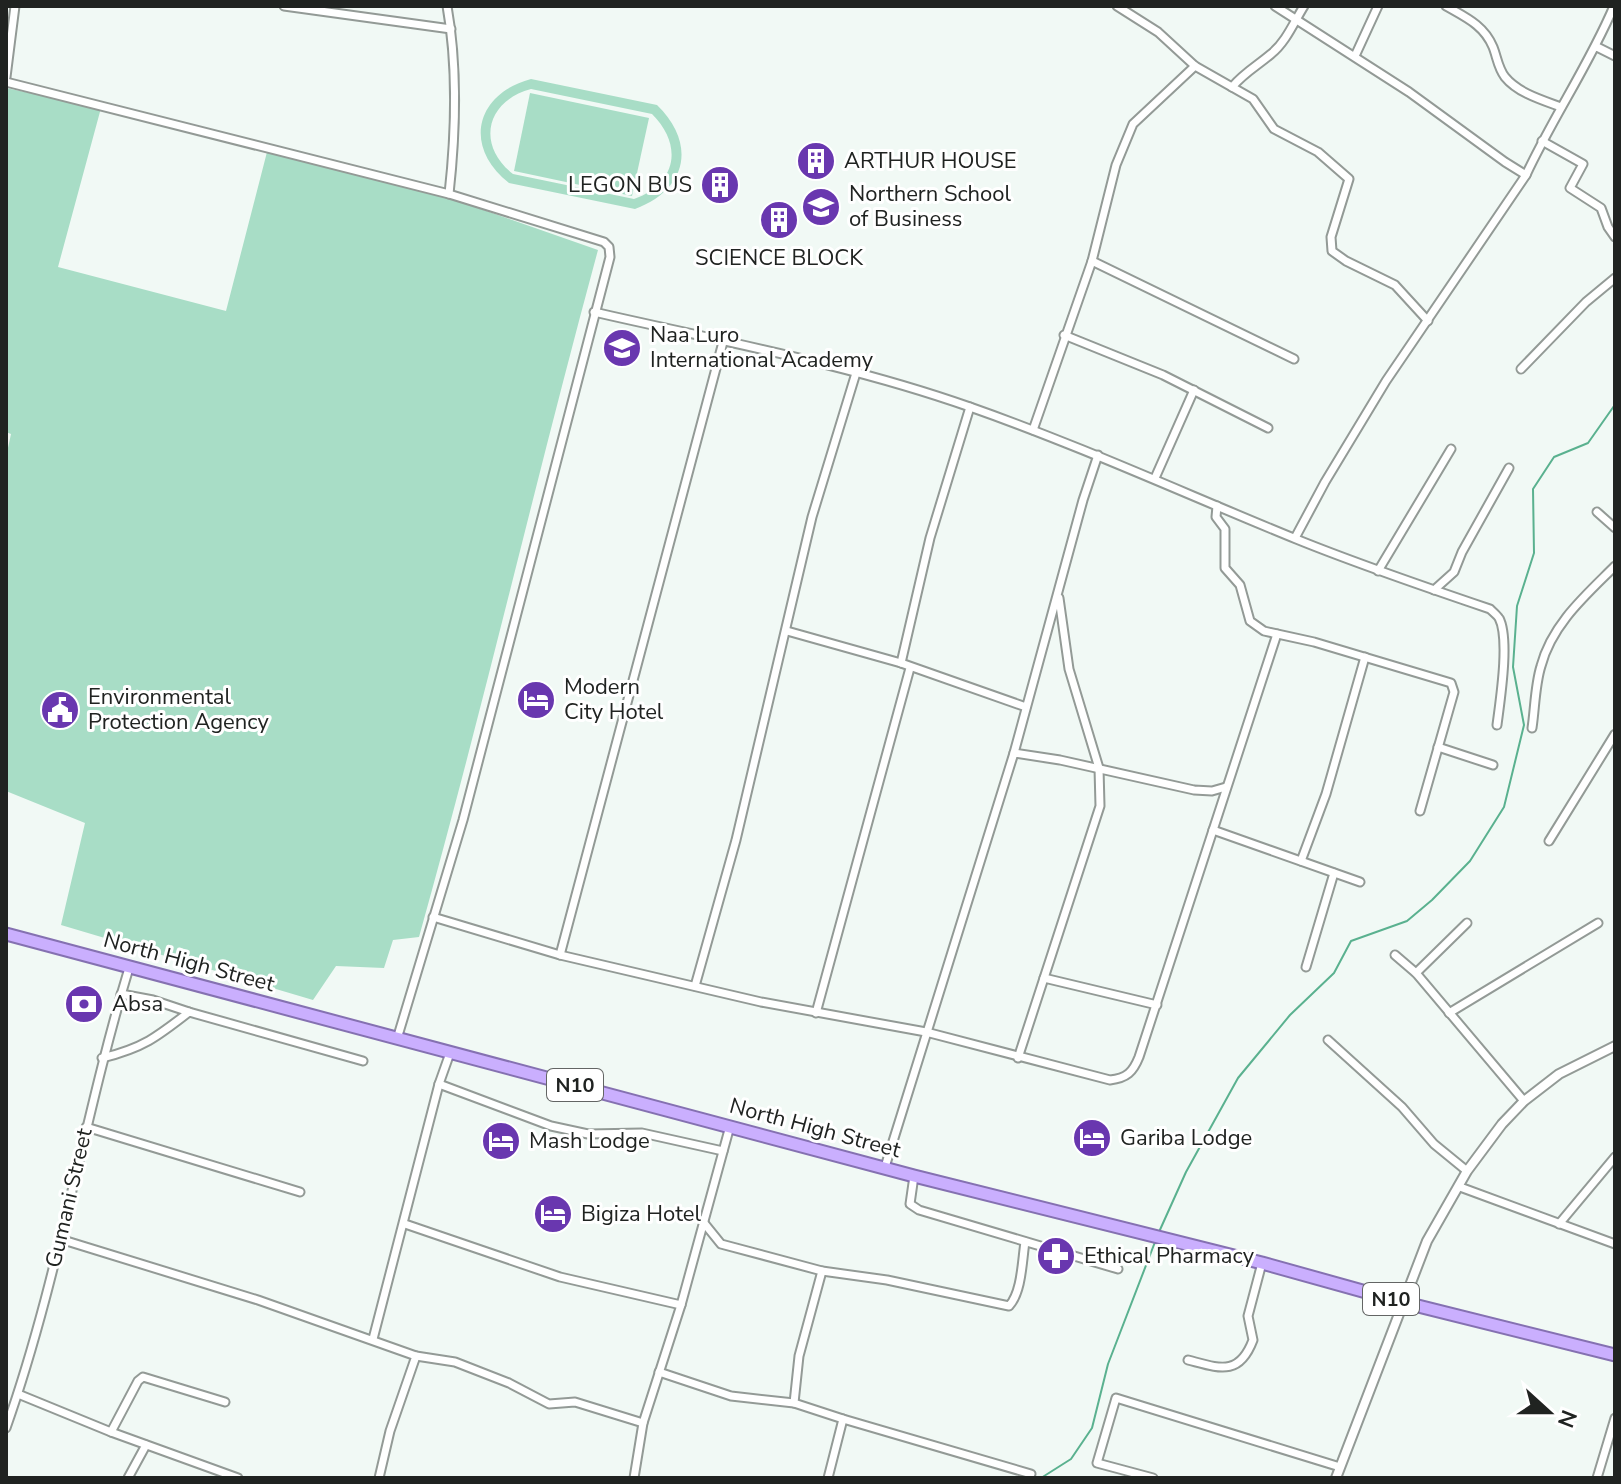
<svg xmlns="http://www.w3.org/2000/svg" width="1621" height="1484" viewBox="0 0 1621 1484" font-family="'Nunito Sans',sans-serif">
	<rect width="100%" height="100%" fill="#f1f9f5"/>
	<!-- green -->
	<g fill="#a8ddc6" fill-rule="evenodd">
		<path d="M531,79L657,105C697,144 687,190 635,209L509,183C463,147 475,94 531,79ZM531,89L652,114C684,146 676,184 634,199L513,174C476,145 486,101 531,89Z"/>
		<path d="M6,88L101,108L58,267L226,311L267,152L345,166L441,195L598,250C536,478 483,709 419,937L393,940L384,968L336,966L313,1000L61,925L85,823L6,791V457L11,434L6,432Z"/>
		<path d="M530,93L649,118L632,196L514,171Z"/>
	</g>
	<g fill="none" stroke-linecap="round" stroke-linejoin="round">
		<!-- stream -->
		<g stroke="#5ab18f" stroke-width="2">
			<path d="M1159,1232L1186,1172L1238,1078L1290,1015L1334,973L1351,941L1407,921L1432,900L1470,861L1504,807L1524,725L1513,667L1517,606L1534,553L1533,489L1554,457L1588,443L1614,406L1615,399"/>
			<path d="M1041,1478L1071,1459L1092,1428L1108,1364L1155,1242"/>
		</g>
		<!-- minor casing -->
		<g stroke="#939a96" stroke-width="11">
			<g id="minor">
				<path d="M284,6L451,29"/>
				<path d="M447,6C458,68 456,131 449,194"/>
				<path d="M1117,6L1158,32L1195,66L1253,99L1274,129L1318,152L1349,179L1331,237L1332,251L1346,261L1395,285L1428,321"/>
				<path d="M1275,6L1409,92L1505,162L1526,175"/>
				<path d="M1446,6C1465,17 1484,25 1493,47C1497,57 1498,68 1505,77C1518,93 1542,100 1561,107"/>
				<path d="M1597,47L1615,56"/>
				<path d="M1355,56L1378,6"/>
				<path d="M6,77L15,6"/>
				<path d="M6,82L449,194L604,242L609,247L610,257L463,820L397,1039"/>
				<path d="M1232,87C1245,72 1257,66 1271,54C1286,42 1294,22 1304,6"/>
				<path d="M1542,141L1583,164L1570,188L1601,208L1608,227L1615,237"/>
				<path d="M1092,261L1294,359"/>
				<path d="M594,312C720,341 848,364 970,407C1081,446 1188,495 1296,539C1360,565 1425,587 1490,609C1491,610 1499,617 1499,618C1510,639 1500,701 1497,725"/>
				<path d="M1064,335L1163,375L1268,428"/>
				<path d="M1521,369L1586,302L1615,278"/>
				<path d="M1033,430L1092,261L1116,165L1133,124L1195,66"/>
				<path d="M1155,478L1194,390"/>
				<path d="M1217,506L1216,517L1225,529V568L1240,585L1250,621L1264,631L1314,642L1451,683L1454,692L1420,811"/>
				<path d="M1597,512L1615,528"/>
				<path d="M1295,538L1325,482L1386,381L1526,175C1553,117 1589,65 1614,6"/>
				<path d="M1378,571L1451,449"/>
				<path d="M1434,590L1454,572L1462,552L1509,468"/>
				<path d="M787,631L901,663L1026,707"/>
				<path d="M901,663L930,538L970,407"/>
				<path d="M1532,728C1535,708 1535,685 1541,666C1552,624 1586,595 1615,566"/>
				<path d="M1438,747L1493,765"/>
				<path d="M1014,753L1060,760L1194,790L1212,791L1226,787"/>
				<path d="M1213,830L1360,882"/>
				<path d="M1549,841L1615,734"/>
				<path d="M1301,861L1326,794L1365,657"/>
				<path d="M433,917L560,955L761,1002L926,1032L1110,1080C1127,1078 1133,1072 1139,1057L1277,634"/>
				<path d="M560,955L723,342"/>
				<path d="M1395,955L1416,973L1524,1101"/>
				<path d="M1306,967L1334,873"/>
				<path d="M1416,973L1467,923"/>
				<path d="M1044,978L1157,1005"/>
				<path d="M695,986L736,840L812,517L856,373"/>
				<path d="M121,994L153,1000L189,1012"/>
				<path d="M816,1013L910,668"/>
				<path d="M1449,1013L1598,923"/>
				<path d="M1328,1040L1402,1107L1434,1144L1467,1171"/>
				<path d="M102,1058C143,1048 157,1037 189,1012L363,1061"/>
				<path d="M1018,1058L1100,806L1099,768L1069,669L1059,598"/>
				<path d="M439,1084L551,1126L588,1134L642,1133L723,1151"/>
				<path d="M86,1127L300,1192"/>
				<path d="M885,1167L1014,753L1083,500L1098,455"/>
				<path d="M914,1176L910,1204L919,1210L1118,1269"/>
				<path d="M1460,1187L1615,1244"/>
				<path d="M704,1223L721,1244L822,1271L799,1356L794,1403L843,1419L828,1478"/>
				<path d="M405,1224L560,1277L681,1305"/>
				<path d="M1559,1224L1615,1157"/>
				<path d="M60,1239L258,1300L416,1356L390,1431L379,1478"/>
				<path d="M822,1271L887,1280L1009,1306C1022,1292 1022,1261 1025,1242"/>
				<path d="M373,1339L439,1084L450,1053"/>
				<path d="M416,1356L455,1362L509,1383L549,1404L575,1402L643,1423"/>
				<path d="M1188,1360C1219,1368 1239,1377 1253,1340L1248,1316L1262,1263"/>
				<path d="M659,1372L731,1396L794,1403"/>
				<path d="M18,1394L111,1432L238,1478"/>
				<path d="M843,1419L1031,1474"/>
				<path d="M6,1428C59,1278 83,1120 129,968"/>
				<path d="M111,1432L138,1381L143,1377L225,1402"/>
				<path d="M128,1478L146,1445"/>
				<path d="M634,1478L643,1423L681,1305L730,1126"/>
				<path d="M1153,1478L1097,1463L1116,1398L1340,1467"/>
				<path d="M1597,1478L1615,1418"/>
			</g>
		</g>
		<!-- tertiary casing -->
		<g stroke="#939a96" stroke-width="12">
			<path id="tertiary" d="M1336,1478L1427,1241L1467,1171L1502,1124L1524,1101L1559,1074L1615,1046"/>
		</g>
		<!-- trunk casing -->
		<g stroke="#8571b1" stroke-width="15">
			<path id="trunk" d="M6,934L914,1176L1262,1263L1402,1302L1615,1355"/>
		</g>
		<!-- minor -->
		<use href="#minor" stroke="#fff" stroke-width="7"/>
		<!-- tertiary -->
		<use href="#tertiary" stroke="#fff" stroke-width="8"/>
		<!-- trunk -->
		<use href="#trunk" stroke="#caaffe" stroke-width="11"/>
	</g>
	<!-- icons -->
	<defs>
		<g id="building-disc" transform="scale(2)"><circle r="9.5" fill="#6937af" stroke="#fff"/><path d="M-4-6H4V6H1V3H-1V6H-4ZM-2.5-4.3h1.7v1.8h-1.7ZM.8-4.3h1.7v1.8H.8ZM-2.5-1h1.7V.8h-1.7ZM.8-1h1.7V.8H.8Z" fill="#fff"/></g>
		<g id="school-disc" transform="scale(2)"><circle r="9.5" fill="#6937af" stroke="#fff"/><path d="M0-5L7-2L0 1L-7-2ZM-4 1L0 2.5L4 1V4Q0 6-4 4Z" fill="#fff"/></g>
		<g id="hotel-disc" transform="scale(2)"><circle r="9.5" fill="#6937af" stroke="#fff"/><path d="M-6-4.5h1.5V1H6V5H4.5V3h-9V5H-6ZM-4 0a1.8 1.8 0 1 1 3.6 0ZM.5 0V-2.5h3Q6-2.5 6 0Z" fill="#fff"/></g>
		<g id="civic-disc" transform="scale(2)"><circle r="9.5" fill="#6937af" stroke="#fff"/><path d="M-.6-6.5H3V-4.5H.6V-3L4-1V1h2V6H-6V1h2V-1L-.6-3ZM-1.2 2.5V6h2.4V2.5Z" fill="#fff"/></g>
		<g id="bank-disc" transform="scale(2)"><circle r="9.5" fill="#6937af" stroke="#fff"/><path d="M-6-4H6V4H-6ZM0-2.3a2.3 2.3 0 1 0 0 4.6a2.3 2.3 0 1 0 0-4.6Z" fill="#fff"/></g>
		<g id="pharmacy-disc" transform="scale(2)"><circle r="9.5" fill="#6937af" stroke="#fff"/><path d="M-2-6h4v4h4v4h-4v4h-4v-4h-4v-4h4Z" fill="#fff"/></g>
	</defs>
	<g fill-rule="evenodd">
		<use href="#building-disc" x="816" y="161"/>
		<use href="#building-disc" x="720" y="185"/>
		<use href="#school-disc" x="821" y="207"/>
		<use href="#building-disc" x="779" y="220"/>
		<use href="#school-disc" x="622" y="348"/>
		<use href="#hotel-disc" x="536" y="700"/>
		<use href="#civic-disc" x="60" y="710"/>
		<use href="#bank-disc" x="84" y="1004"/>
		<use href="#hotel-disc" x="1092" y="1138"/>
		<use href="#hotel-disc" x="501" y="1141"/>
		<use href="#hotel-disc" x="553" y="1214"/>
		<use href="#pharmacy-disc" x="1056" y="1256"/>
	</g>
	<g text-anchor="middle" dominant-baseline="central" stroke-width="6" stroke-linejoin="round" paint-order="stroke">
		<!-- shield labels -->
		<g fill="#fff" stroke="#636564" stroke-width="2">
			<rect x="547" y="1069" width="56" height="32" rx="6"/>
			<rect x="1363" y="1283" width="56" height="32" rx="6"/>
		</g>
		<g font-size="20" font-weight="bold" fill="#202321">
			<text x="575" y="1085">N10</text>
			<text x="1391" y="1299">N10</text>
		</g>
		<!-- poi labels -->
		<g font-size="22" fill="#202321" stroke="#fff" text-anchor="start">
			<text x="844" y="161">ARTHUR HOUSE</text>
			<text x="692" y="185" text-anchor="end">LEGON BUS</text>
			<text x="849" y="194">Northern School<tspan x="849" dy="25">of Business</tspan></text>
			<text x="779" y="258" text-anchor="middle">SCIENCE BLOCK</text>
			<text x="650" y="335">Naa Luro<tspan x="650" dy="25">International Academy</tspan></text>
			<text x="564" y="687">Modern<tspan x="564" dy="25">City Hotel</tspan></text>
			<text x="88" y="697">Environmental<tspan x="88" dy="25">Protection Agency</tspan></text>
			<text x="112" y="1004">Absa</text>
			<text x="1120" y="1138">Gariba Lodge</text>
			<text x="529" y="1141">Mash Lodge</text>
			<text x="581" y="1214">Bigiza Hotel</text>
			<text x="1084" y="1256">Ethical Pharmacy</text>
		</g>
		<!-- street labels -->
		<g font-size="22" fill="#202321" stroke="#fff">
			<text transform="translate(189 962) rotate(15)">North High Street</text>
			<text transform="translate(815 1128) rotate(15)">North High Street</text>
			<text transform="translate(69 1198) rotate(-77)">Gumani Street</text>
		</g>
	</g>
	<!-- border -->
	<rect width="1621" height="1484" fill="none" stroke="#202321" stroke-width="16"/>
	<!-- north arrow -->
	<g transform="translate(1549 1412) rotate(111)" stroke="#ffffff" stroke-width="6" paint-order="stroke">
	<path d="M0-6L14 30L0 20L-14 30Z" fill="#202321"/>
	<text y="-12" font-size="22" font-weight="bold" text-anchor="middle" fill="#202321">N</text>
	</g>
</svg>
